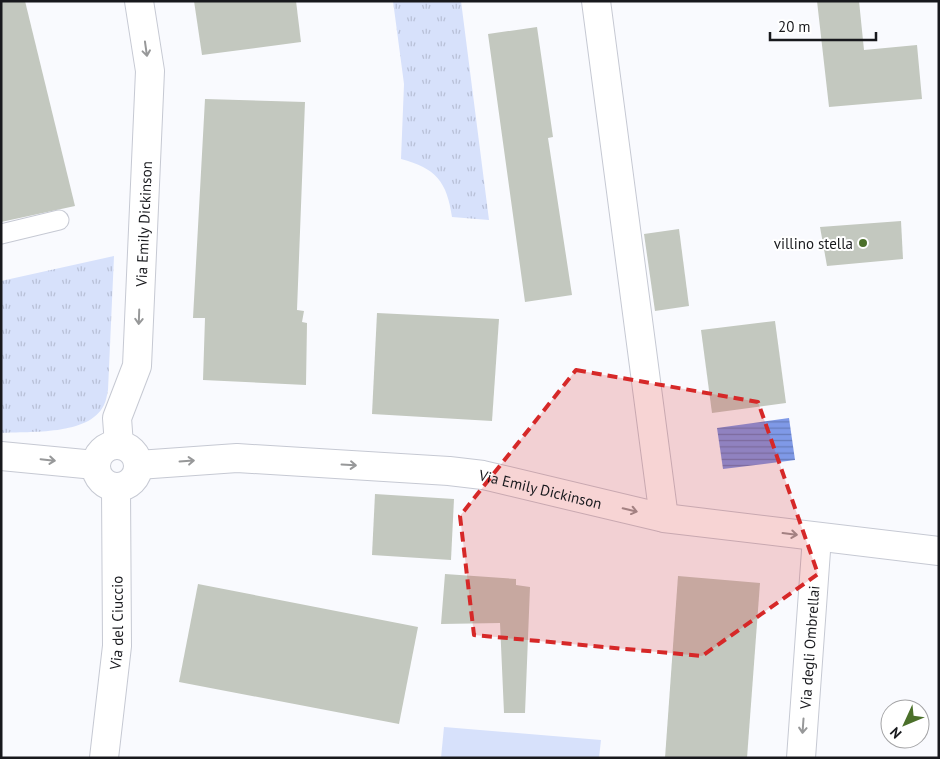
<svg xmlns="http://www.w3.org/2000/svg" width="940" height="759" viewBox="0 0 940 759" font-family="'PT Sans',sans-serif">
	<defs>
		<pattern id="grass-tufts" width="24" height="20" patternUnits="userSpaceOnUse" patternTransform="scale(1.25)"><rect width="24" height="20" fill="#d7e1fb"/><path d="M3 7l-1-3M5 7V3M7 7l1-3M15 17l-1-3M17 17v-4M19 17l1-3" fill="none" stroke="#b8c0d7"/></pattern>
		<pattern id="water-rules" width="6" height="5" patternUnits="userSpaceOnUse" patternTransform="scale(1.25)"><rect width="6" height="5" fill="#7f99e7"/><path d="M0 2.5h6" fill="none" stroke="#677cbb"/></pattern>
	</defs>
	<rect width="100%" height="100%" fill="#f9fafe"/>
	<!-- grass -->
	<g fill="url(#grass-tufts)">
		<path d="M393,1H461L489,220L452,217C447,182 436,168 401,159L404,84Z"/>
		<path d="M114,256L108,390C107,395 106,401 104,405C89,436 30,431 1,433V281Z"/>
	</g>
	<!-- pitch -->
	<path fill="#d7e1fb" d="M444,727L601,740L599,758H441Z"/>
	<!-- water -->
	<path fill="url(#water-rules)" d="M789,418L795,460L723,469L717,428Z"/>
	<!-- building -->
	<g fill="#c3c8bf">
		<path d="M1,1H25L75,206L1,222Z"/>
		<path d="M194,1H296L301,42L202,55Z"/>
		<path d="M817,1H859L864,50L917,45L922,99L829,107Z"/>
		<path d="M537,27L553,137L548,138L572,295L525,302L488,34Z"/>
		<path d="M205,99L305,102L297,310L304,311L302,322L307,323L306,385L203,380L205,318H193Z"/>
		<path d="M901,221L903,259L827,266L820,227Z"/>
		<path d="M679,229L689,306L655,311L644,234Z"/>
		<path d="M377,313L499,319L492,421L372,414Z"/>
		<path d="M775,321L786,403L712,413L701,330Z"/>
		<path d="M375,494L454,499L451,560L372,555Z"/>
		<path d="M445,574L516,579V585L530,587L525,713H504L500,623L441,624Z"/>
		<path d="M678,576L760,583L747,758H665Z"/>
		<path d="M198,584L418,627L399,724L179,682Z"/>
	</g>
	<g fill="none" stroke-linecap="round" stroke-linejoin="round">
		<!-- lane casing -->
		<g stroke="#c6c9d3" stroke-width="21">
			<path id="lane" d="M1,234L59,220"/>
		</g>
		<!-- street casing -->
		<g stroke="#c6c9d3" stroke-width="30">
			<g id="street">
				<path d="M596,1L664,518"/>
				<circle cx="117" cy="466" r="21"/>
				<path id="s1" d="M119,445L117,418L137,366L150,71L139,1"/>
				<path d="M1,456L95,465"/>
				<path id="s2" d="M138,465L237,458L449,471L483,475L664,518L939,551"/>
				<path id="s3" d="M104,758L117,646L116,488"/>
				<path id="s4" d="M801,758L817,537"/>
			</g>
		</g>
		<!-- lane -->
		<use href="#lane" stroke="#fff" stroke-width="19"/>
		<!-- street -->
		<use href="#street" stroke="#fff" stroke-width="28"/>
	</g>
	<!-- one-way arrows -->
	<defs><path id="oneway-shaft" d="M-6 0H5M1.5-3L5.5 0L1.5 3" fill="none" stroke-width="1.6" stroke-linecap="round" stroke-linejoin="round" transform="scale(1.25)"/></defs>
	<g stroke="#979899">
		<use href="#oneway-shaft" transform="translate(146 49) rotate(82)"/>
		<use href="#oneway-shaft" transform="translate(139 317) rotate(92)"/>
		<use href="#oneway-shaft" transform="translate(48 460) rotate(6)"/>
		<use href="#oneway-shaft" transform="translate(187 461) rotate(-4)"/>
		<use href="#oneway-shaft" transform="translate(349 465) rotate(3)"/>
		<use href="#oneway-shaft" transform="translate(630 510) rotate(13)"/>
		<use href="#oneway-shaft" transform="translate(790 534) rotate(7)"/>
		<use href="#oneway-shaft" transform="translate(803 726) rotate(94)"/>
	</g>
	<!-- marked area -->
	<path fill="#d62828" fill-opacity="0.2" stroke="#d62828" stroke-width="4" stroke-dasharray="10 6" stroke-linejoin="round" d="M576,370L758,402L818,574L702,656L474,635L460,516Z"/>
	<!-- markers -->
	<circle fill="#4b702a" stroke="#fff" stroke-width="2" cx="863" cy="243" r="5"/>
	<g text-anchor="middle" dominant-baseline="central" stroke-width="4" stroke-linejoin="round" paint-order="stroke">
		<!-- street labels -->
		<g font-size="15" fill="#18191d" stroke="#fff">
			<text stroke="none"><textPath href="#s1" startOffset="225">Via Emily Dickinson</textPath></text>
			<text stroke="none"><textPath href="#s2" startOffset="405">Via Emily Dickinson</textPath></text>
			<text stroke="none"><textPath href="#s3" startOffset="136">Via del Ciuccio</textPath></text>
			<text stroke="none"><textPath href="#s4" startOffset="111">Via degli Ombrellai</textPath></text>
		</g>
		<!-- poi labels -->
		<g font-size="15" fill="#18191d" stroke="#fff" text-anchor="end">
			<text x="853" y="243">villino stella</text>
		</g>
	</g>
	<!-- border -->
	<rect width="940" height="759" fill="none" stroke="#18191d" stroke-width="5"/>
	<!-- north arrow -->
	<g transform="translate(905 724) rotate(226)"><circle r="24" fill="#ffffff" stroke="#a3a3a5"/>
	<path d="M0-4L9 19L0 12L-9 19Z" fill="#4b702a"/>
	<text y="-8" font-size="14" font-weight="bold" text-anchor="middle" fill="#18191d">N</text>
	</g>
	<!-- scale -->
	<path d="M770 32v8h106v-8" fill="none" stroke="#18191d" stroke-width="2.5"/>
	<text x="778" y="32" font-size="15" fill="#18191d" stroke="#ffffff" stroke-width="4" paint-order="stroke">20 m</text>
</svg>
